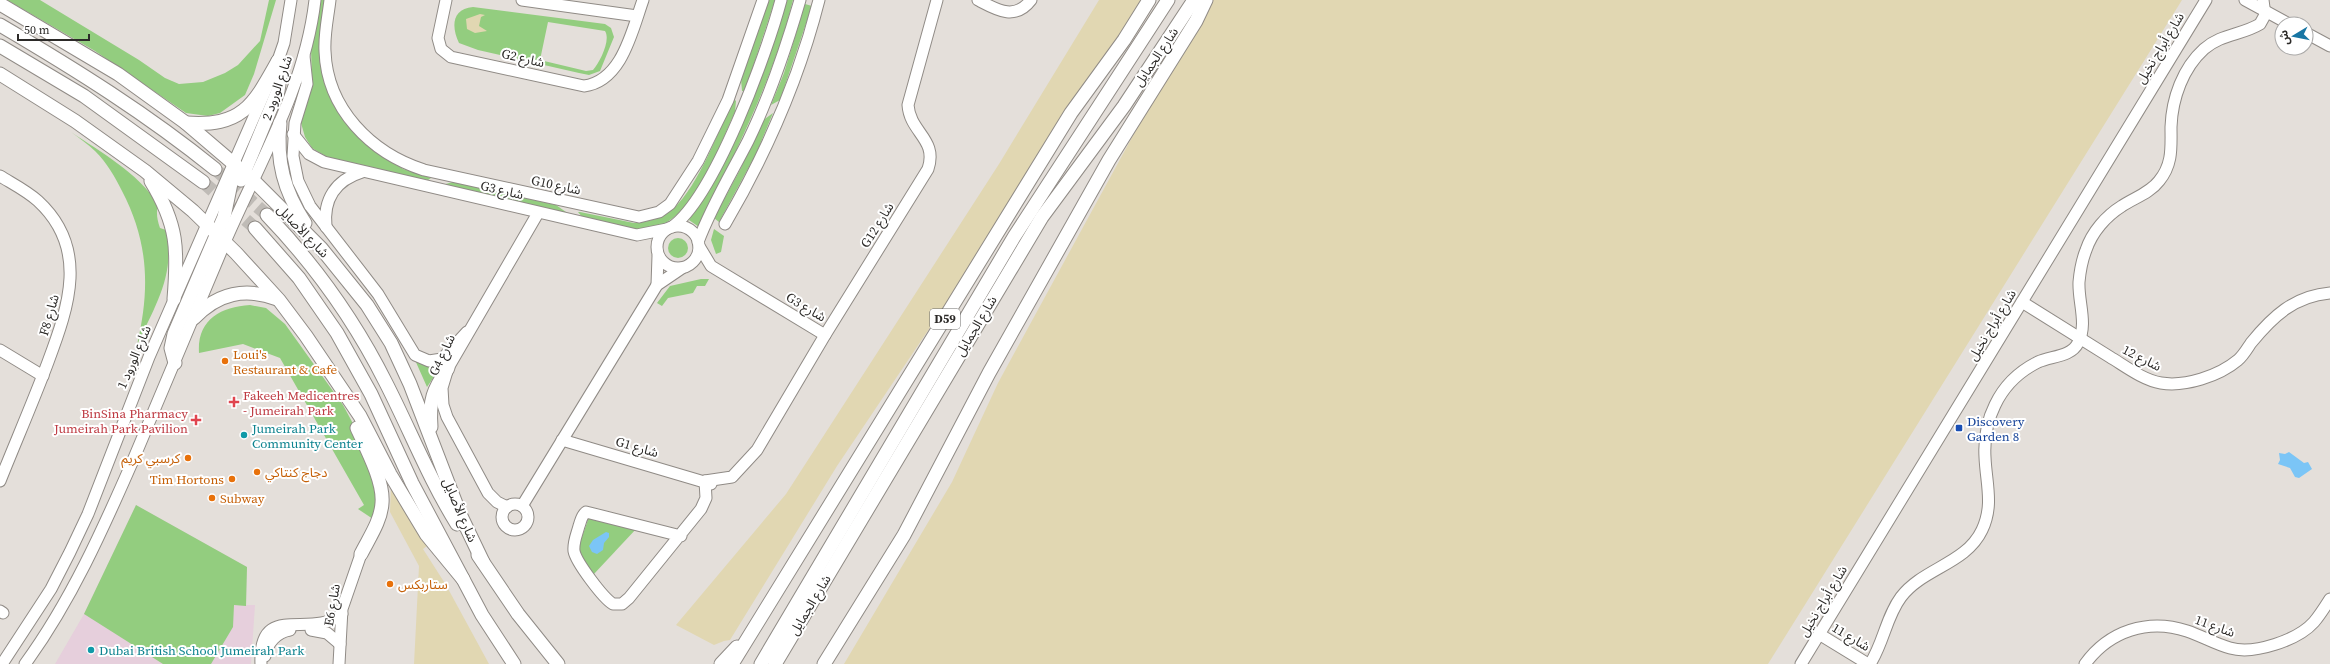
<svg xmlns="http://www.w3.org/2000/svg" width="2330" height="664" viewBox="0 0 2330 664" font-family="'Source Serif 4','Noto Sans Arabic',serif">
	<rect width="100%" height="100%" fill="#e4dfda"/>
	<!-- education -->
	<path fill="#e6cfdc" d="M136,505L247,567L246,605H255L251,664H55L84,614Z"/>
	<!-- green -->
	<g fill="#93cd7f" fill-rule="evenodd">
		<path d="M7,0H40L139,60L165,78L179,84L203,82L225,73L238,65L260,41L269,0H276L254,74L245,95L220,113L208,116L186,113L95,51Z"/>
		<path d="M319,0H325L321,63L371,147L403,169L431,178L428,180L402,176L327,157L312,148L305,137L301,123L312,83L311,49Z"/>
		<path d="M767,0H775L745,91H742L741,79Z"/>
		<path d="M785,0H793C773,80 735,153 699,227L689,220L718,173Z"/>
		<path d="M805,4L812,6L780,100L771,105L784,73Z"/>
		<path d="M473,7L605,24L611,28L614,37L600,71L589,75L579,73L478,50L459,43C451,26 452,9 473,7ZM548,22L605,31C611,40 600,62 593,70L586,71L540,60Z"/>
		<path d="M733,98L736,101L735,112C715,154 691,234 634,231C618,230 599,222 583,218L578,212H580L634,223C648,222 663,218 674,208C698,186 720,129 733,98Z"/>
		<path d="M773,113L756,154L719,222L714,218L741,168L762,121Z"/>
		<path d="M71,132C102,153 137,172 158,204C156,213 157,219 160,228L166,230C176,274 155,306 137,345C150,289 149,243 122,191C115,177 107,163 95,151C88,144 79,138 71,132Z"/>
		<path d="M453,182L556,205L566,212L565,214L442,185Z"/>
		<path d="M714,229L724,236L721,252L716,254L711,240Z"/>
		<circle cx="678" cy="248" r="10"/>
		<path d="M701,279H709L705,286H697L693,293L668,298L662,306L657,303L670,286Z"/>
		<path d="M250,305L266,308L285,324L343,405L357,431L371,472L377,500L373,519L358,509L364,505L280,358L243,344L199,353C197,320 220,307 250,305Z"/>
		<path d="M415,360L430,366L442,365L427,387Z"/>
		<path d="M136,505L247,567L246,606L234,605L233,627L211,664H163L84,614Z"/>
		<path d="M589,517L637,528L593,575L577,551Z"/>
	</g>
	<!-- sand -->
	<g fill="#e1d7b2">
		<path d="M1099,0H1150L837,466L730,640L724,641L714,645L676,625L786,494L999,164Z"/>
		<path d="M1207,0H2182L1768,664H844L952,482L998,383Z"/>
		<path d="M480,14L485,15L481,17L479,26L487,31L475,33L467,29L466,19Z"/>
		<path d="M391,486L427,546L423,549L446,585L489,664H414L419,566L390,512Z"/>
	</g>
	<!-- water -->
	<g fill="#7bc5f6">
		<path d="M2289,452L2304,463L2308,462L2312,469L2299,478L2295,477L2290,468L2278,464L2280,460L2279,453L2285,454Z"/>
		<path d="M606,532L609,533V537L604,543L603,550L597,554L592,552L589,546L593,540Z"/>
	</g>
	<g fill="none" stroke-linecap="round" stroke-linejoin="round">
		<!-- major-tunnel -->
		<g stroke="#bfbbb6" stroke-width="13" stroke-dasharray="13 6" stroke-linecap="butt">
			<path d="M215,169L267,215"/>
			<path d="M203,182L255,228"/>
		</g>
		<!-- minor casing -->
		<g stroke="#908b86" stroke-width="13">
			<g id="minor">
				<path d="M330,0C328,17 324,34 325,51C327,109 371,153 424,170L639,217L659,212L670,204L698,161L728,100L763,0"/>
				<path d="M446,0L438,38L441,49L451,57L584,86C622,81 632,31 643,0"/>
				<path d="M522,0L637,16"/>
				<path d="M978,0C997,10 1015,21 1031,0"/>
				<path d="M2245,0L2289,24"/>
				<path d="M2306,33L2330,46"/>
				<path d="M304,56L307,84L295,123L293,156L298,181L310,206L378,294L415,355L429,361L442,359L467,332"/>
				<path d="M275,69L284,43L291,0"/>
				<path d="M293,134L309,154L324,162L637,235L667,229"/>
				<path d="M0,176C13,184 27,191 38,201C89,248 69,306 48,362C33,402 16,441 0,481"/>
				<path d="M725,224C766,154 799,79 819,0"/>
				<circle cx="678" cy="247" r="21"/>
				<path d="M326,227C323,199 336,180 362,172"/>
				<path d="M672,227C715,196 767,53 781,0"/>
				<path d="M698,242C711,207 731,174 748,141C770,96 786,48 800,0"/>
				<path d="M699,246L711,266L825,335"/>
				<path d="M657,285L658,256"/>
				<path d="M2022,302C2051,320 2080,338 2110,357C2125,366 2143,380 2161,383C2185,387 2219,376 2238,360C2243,356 2247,349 2251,343C2272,317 2294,296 2330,293"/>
				<path d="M0,350L43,376"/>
				<path d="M562,440L711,484"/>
				<path d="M705,481L732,477L757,450L825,335L928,169C938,139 910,133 908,105L937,0"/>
				<circle cx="515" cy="517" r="13"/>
				<path d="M522,506L657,285L682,268"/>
				<path d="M507,507L497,502L488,493L447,417L443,405L442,388L448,368L538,213"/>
				<path d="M681,536L586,512C581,516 581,521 579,526C577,534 573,542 574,551C576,562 603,598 613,604H622L629,598L701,509L706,498L705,481"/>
				<path d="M0,611L3,613"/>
				<path d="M311,630L327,633L340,644"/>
				<path d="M1819,634L1868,664"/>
				<path d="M265,656C267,643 277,632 290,630"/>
				<path d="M2,664L51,589L70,552L88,514L149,357L267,87"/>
				<path d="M25,664C71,601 103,529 134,458C165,386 194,314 225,242C259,163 305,87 315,0"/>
				<path d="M261,664C258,600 310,640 342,614"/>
				<path d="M339,664L342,609L361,554"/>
				<path d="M1801,664L2206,0"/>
				<path d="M1870,664C1884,642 1886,617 1901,597C1923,568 1966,564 1982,530C1994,505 1986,483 1985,457C1984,439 1987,421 1995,405C2004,386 2020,371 2038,362C2051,356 2071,357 2078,343C2088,324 2078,302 2079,282C2080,271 2082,260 2086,250C2092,232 2106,216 2122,206C2134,198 2150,193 2159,181C2173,164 2171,147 2171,127C2172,98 2183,68 2204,49C2221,34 2242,35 2260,24L2265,15L2263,0"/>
				<path d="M2085,664C2109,631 2148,618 2187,631C2202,636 2215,644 2230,648C2254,655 2298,640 2314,622C2320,615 2325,607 2330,599"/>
			</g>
		</g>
		<!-- major casing -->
		<g stroke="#908b86" stroke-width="15">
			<g id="major">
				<path d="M0,4L118,74L186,123L254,181L321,248L367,305L391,343L410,384L460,514L483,562"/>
				<path d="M0,25C75,69 147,114 215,169"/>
				<path d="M0,46L84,96L203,182"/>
				<path d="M0,74L75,121L145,171L193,211L236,253L279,300L306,336L360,416L390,474L426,534L463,579"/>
				<path d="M186,123C242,127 253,106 278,61"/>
				<path d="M280,123C276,161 284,191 305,223"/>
				<path d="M241,180L278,91L280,77L278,61"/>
				<path d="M151,181C178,225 178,250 174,299"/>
				<path d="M267,215C315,265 355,321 386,383C410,430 429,479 457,524"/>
				<path d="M255,228L299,278L337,333L371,394L412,483L463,579L482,615L514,664"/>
				<path d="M194,318C218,293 245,287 277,299"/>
				<path d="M175,363L171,348L174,334L224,217L235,164"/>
				<path d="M431,427C429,400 433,390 448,368"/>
				<path d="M357,428C366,448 384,481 382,503C381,521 369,538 361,554"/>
				<path d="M478,555L518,614L558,664"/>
				<path d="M721,664L737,647"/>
				<path d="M732,664L1071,113L1124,40L1149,0"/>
				<path d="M761,664L1014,237L1168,0"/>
				<path d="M775,664L1042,217L1124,106L1194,0"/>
				<path d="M824,664L904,535L989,373L1109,160L1196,21L1206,0"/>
			</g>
		</g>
		<!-- minor -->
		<use href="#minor" stroke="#fff" stroke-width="11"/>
		<!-- major -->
		<use href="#major" stroke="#fff" stroke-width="13"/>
	</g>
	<!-- markers -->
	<g fill="#e8710a" stroke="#fff" stroke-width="1.5">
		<circle cx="225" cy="361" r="4"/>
		<circle cx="188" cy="458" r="4"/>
		<circle cx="257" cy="472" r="4"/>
		<circle cx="232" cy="479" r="4"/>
		<circle cx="212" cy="498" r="4"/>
		<circle cx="390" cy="584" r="4"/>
	</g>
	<g fill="#e0444e" stroke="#fff" stroke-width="1.5">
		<path d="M232 396h4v4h4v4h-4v4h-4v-4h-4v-4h4z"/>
		<path d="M194 414h4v4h4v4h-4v4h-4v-4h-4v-4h4z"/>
	</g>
	<rect fill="#1a4fb4" stroke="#fff" stroke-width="1.5" x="1955" y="424" width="8" height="8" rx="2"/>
	<g fill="#0f9aa8" stroke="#fff" stroke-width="1.5">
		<circle cx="244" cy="435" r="4"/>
		<circle cx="91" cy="650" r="4"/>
	</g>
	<g text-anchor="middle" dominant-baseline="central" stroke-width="4" stroke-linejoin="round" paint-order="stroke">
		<!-- shield labels -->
		<rect fill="#fff" stroke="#6b6a68" stroke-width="1" x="930" y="309" width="30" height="20" rx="3"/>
		<g font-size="12" font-weight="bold" fill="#2c2a28">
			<text x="945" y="319">D59</text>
		</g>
		<!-- street labels -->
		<g font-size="13" fill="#2c2a28" stroke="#fff">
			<text transform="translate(2160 48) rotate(-59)">شارع أبراج نخيل</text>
			<text transform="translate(1156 57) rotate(-56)">شارع الجمايل</text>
			<text transform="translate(523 58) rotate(13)">G2 شارع</text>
			<text transform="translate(277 88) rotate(-71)">شارع الورود 2</text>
			<text transform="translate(556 185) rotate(12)">G10 شارع</text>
			<text transform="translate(502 190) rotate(13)">G3 شارع</text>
			<text transform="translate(877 225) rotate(-58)">G12 شارع</text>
			<text transform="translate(303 231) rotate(46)">شارع الأصايل</text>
			<text transform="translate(806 307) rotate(31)">G3 شارع</text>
			<text transform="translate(49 315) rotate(-74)">F8 شارع</text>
			<text transform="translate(1992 325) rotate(-59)">شارع أبراج نخيل</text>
			<text transform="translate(976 326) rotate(-59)">شارع الجمايل</text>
			<text transform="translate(442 355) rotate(-65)">G4 شارع</text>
			<text transform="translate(134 357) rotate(-67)">شارع الورود 1</text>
			<text transform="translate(2142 358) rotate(27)">شارع 12</text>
			<text transform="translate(637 447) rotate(16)">G1 شارع</text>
			<text transform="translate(460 510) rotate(67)">شارع الأصايل</text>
			<text transform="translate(1823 601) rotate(-59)">شارع أبراج نخيل</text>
			<text transform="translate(332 605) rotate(-80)">E6 شارع</text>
			<text transform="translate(810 605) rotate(-59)">شارع الجمايل</text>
			<text transform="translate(2215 626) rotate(20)">شارع 11</text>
			<text transform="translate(1851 637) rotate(31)">شارع 11</text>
		</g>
		<!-- food labels -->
		<g font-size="13" fill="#c56008" stroke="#fff" text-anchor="start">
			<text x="233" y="354">Loui's<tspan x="233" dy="15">Restaurant &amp; Cafe</tspan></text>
			<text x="180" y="458" text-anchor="end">كرسبي كريم</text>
			<text x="265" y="472">دجاج كنتاكي</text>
			<text x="224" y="479" text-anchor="end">Tim Hortons</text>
			<text x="220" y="498">Subway</text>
			<text x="398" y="584">ستاربكس</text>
		</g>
		<!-- health labels -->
		<g font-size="13" fill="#be3a42" stroke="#fff" text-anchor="start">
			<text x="243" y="395">Fakeeh Medicentres<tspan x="243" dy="15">- Jumeirah Park</tspan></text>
			<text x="188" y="413" text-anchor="end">BinSina Pharmacy<tspan x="188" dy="15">Jumeirah Park Pavilion</tspan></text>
		</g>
		<!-- transit labels -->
		<g font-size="13" fill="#164399" stroke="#fff" text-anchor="start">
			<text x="1967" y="421">Discovery<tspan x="1967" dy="15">Garden 8</tspan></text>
		</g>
		<!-- culture labels -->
		<g font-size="13" fill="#0d838f" stroke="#fff" text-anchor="start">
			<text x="252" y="428">Jumeirah Park<tspan x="252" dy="15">Community Center</tspan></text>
			<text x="99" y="650">Dubai British School Jumeirah Park</text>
		</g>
	</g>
	<!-- north arrow -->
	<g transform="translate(2294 36) rotate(260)"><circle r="19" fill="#ffffff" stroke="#abaaa9"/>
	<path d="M0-3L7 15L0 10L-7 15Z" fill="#1876a4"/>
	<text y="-6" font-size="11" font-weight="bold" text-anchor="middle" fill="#2c2a28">ش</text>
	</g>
	<!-- scale -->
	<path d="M18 34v6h71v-6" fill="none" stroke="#2c2a28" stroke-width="2"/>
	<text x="24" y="34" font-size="12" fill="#2c2a28" stroke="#ffffff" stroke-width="3" paint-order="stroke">50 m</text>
</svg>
